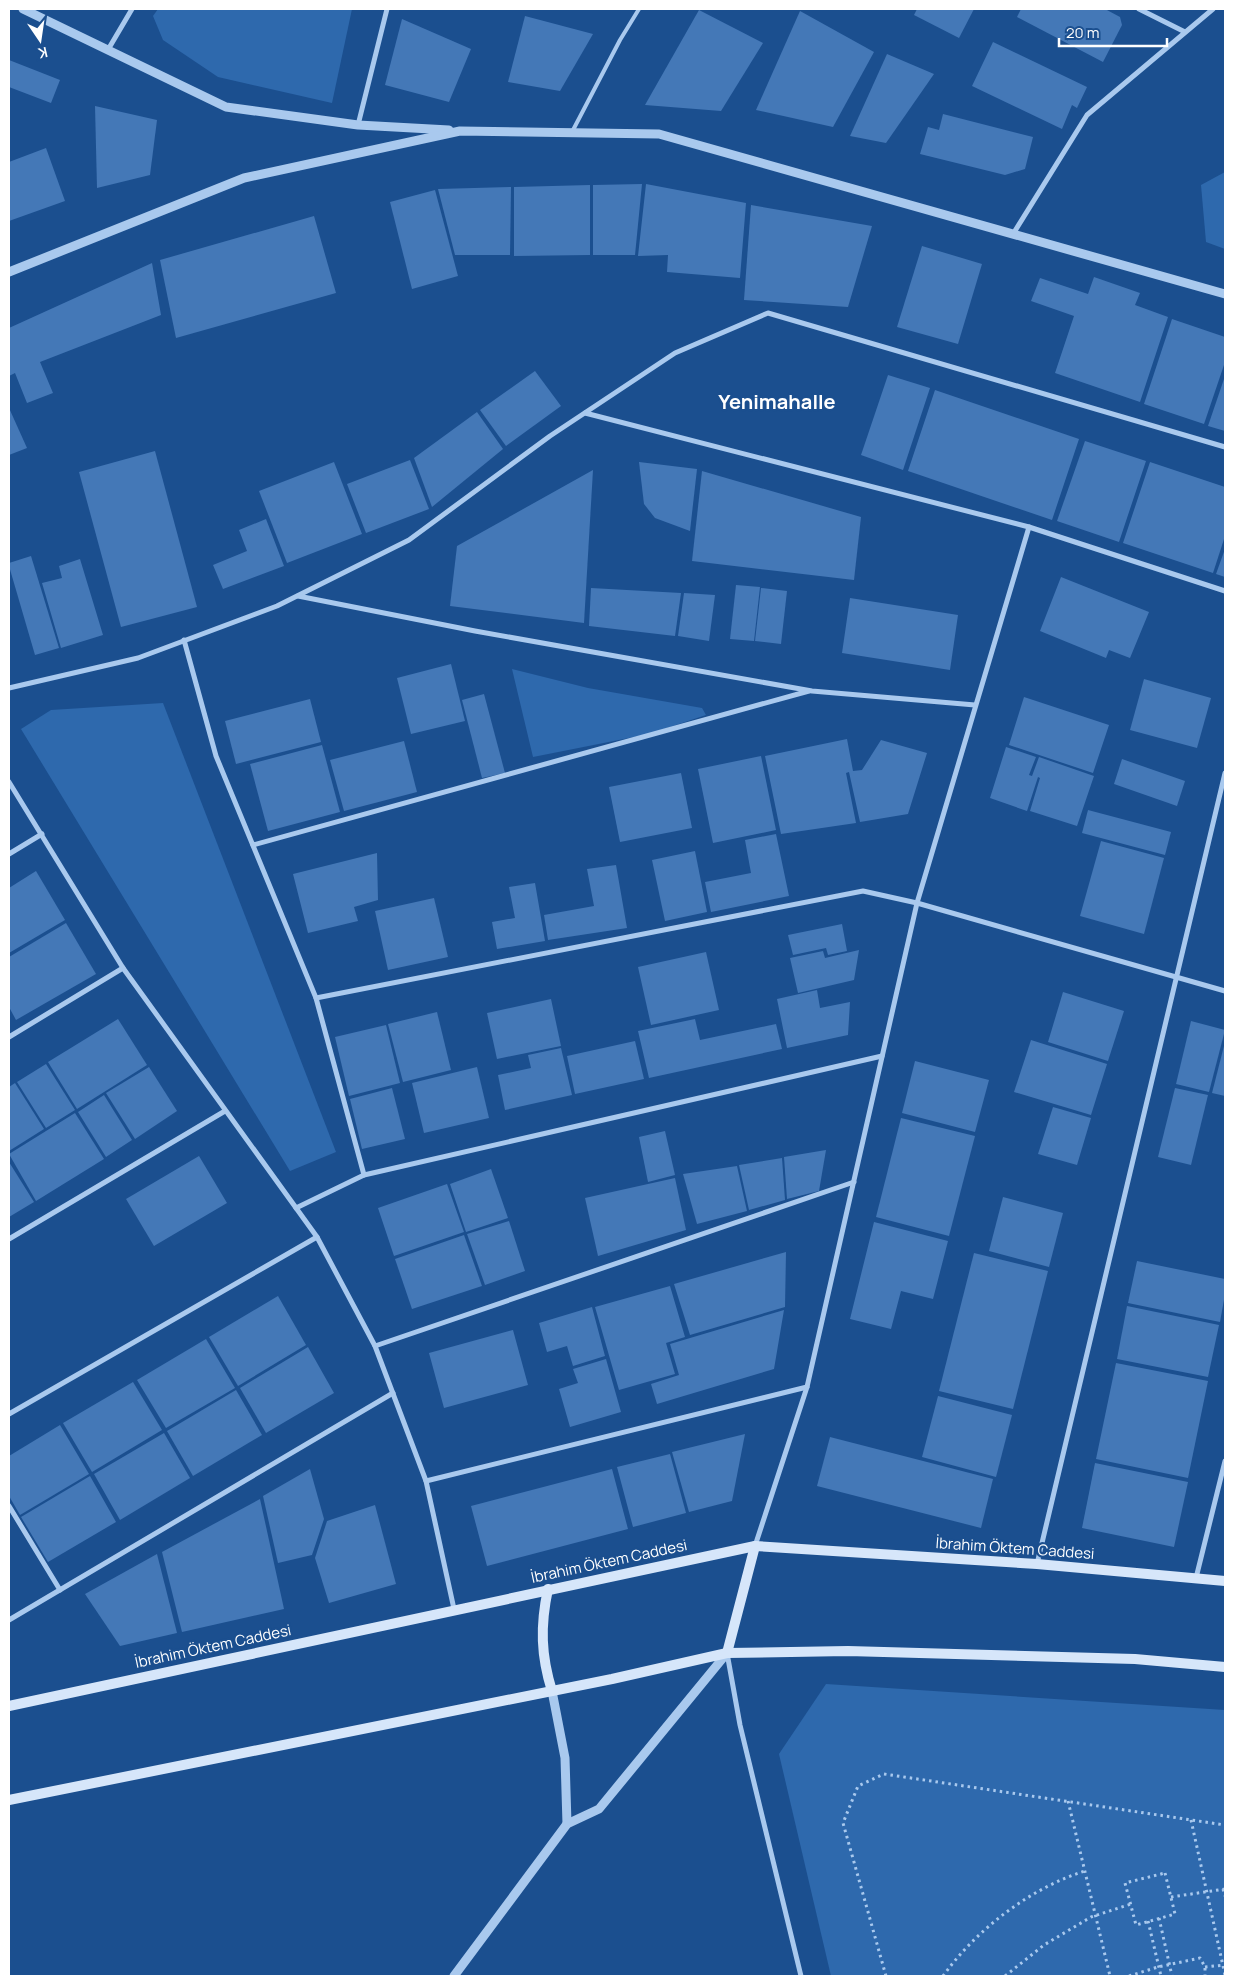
<svg xmlns="http://www.w3.org/2000/svg" width="1234" height="1985" viewBox="0 0 1234 1985" font-family="Manrope,sans-serif">
	<rect width="100%" height="100%" fill="#1b4f8f"/>
	<!-- green -->
	<g fill="#2e69ad">
		<path d="M158,9H352L332,103L218,77L163,40L153,16Z"/>
		<path d="M1225,172V249L1206,242L1201,185Z"/>
		<path d="M512,669L588,688L702,708L706,715L649,734L533,757Z"/>
		<path d="M163,703L336,1152L290,1171L21,729L51,710Z"/>
		<path d="M826,1684L1225,1710V1976H831L779,1754Z"/>
	</g>
	<!-- building -->
	<g fill="#4478b7">
		<path d="M917,9H974L959,38L914,15Z"/>
		<path d="M1021,9H1105L1120,17L1122,25L1103,62L1017,17Z"/>
		<path d="M699,10L763,43L721,111L645,105Z"/>
		<path d="M800,11L874,52L833,127L756,110Z"/>
		<path d="M525,16L593,34L560,91L508,82Z"/>
		<path d="M402,19L471,49L449,102L385,85Z"/>
		<path d="M993,42L1087,87L1077,108L1072,105L1062,129L972,86Z"/>
		<path d="M887,54L934,74L886,143L850,136Z"/>
		<path d="M9,60L60,80L51,103L9,87Z"/>
		<path d="M95,106L157,120L150,175L97,188Z"/>
		<path d="M943,114L1033,137L1025,169L1005,175L920,154L928,127L939,130Z"/>
		<path d="M46,148L65,201L9,221V162Z"/>
		<path d="M642,184L635,255H593V185Z"/>
		<path d="M646,184L746,203L740,278L667,272L668,255L638,256Z"/>
		<path d="M590,185V255L514,256V187Z"/>
		<path d="M511,187L510,255H455L438,189Z"/>
		<path d="M435,190L458,276L412,289L390,202Z"/>
		<path d="M751,205L872,226L848,307L744,300Z"/>
		<path d="M314,216L336,293L176,338L160,260Z"/>
		<path d="M922,246L982,264L958,344L897,327Z"/>
		<path d="M152,263L161,315L40,362L53,393L27,403L15,373L9,376V328Z"/>
		<path d="M1094,277L1140,293L1135,305L1168,317L1140,402L1055,373L1074,316L1031,301L1040,278L1088,294Z"/>
		<path d="M1172,319L1225,337V362L1204,424L1144,404Z"/>
		<path d="M535,371L561,406L506,446L480,410Z"/>
		<path d="M888,375L930,388L903,470L861,455Z"/>
		<path d="M1225,376V431L1208,426Z"/>
		<path d="M935,390L1079,439L1052,520L908,471Z"/>
		<path d="M9,408L27,448L9,455Z"/>
		<path d="M477,412L503,449L432,507L414,458Z"/>
		<path d="M1085,441L1146,461L1119,542L1057,521Z"/>
		<path d="M155,451L197,607L121,627L79,472Z"/>
		<path d="M410,460L429,509L366,533L347,484Z"/>
		<path d="M334,462L362,534L287,563L259,491Z"/>
		<path d="M639,462L697,469L690,531L655,518L644,504Z"/>
		<path d="M1150,462L1225,487V536L1213,573L1123,543Z"/>
		<path d="M593,470L584,623L450,606L457,546Z"/>
		<path d="M702,471L861,517L854,580L692,561Z"/>
		<path d="M266,519L284,566L223,589L213,565L247,551L239,530Z"/>
		<path d="M1225,549V577L1216,574Z"/>
		<path d="M31,556L59,648L35,655L9,566V563Z"/>
		<path d="M80,559L103,635L61,648L42,583L62,578L59,566Z"/>
		<path d="M1061,577L1149,612L1130,658L1109,650L1106,658L1040,631Z"/>
		<path d="M736,585L760,587L754,641L730,639Z"/>
		<path d="M591,588L681,593L675,636L589,626Z"/>
		<path d="M761,588L787,591L781,644L755,641Z"/>
		<path d="M684,593L715,595L709,641L678,636Z"/>
		<path d="M850,598L958,615L950,670L842,653Z"/>
		<path d="M451,664L465,721L411,734L397,678Z"/>
		<path d="M1144,679L1211,698L1197,748L1130,730Z"/>
		<path d="M484,694L505,773L482,778L462,700Z"/>
		<path d="M1024,697L1109,725L1093,773L1009,745Z"/>
		<path d="M310,699L321,742L236,764L225,721Z"/>
		<path d="M847,739L853,771L862,770L881,740L927,753L908,814L860,822L849,772L846,773L856,823L781,834L765,756Z"/>
		<path d="M404,741L417,792L344,811L330,760Z"/>
		<path d="M322,745L340,812L268,831L250,764Z"/>
		<path d="M1006,747L1036,757L1029,775L1032,776L1039,757L1094,776L1077,826L1030,811L1040,778L1038,777L1027,811L990,798Z"/>
		<path d="M761,756L776,830L713,843L698,769Z"/>
		<path d="M1122,759L1185,781L1177,806L1114,784Z"/>
		<path d="M681,773L692,828L620,842L609,787Z"/>
		<path d="M1088,810L1171,832L1165,855L1082,833Z"/>
		<path d="M776,834L789,896L711,912L705,882L751,873L745,840Z"/>
		<path d="M1101,841L1164,858L1144,934L1080,916Z"/>
		<path d="M695,851L707,912L665,921L652,860Z"/>
		<path d="M377,853L378,900L354,907L358,921L308,933L293,874Z"/>
		<path d="M616,865L627,928L548,940L544,915L594,906L587,869Z"/>
		<path d="M36,871L65,920L9,953V888Z"/>
		<path d="M535,883L545,941L497,949L492,922L515,918L509,887Z"/>
		<path d="M434,898L448,957L388,970L375,911Z"/>
		<path d="M66,923L96,974L16,1020L9,1007V957Z"/>
		<path d="M842,924L847,951L828,955L826,948L793,955L788,935Z"/>
		<path d="M859,950L854,980L798,993L790,958L823,951L825,958Z"/>
		<path d="M706,952L719,1010L651,1025L638,967Z"/>
		<path d="M817,990L820,1008L850,1002L848,1035L787,1048L777,999Z"/>
		<path d="M1063,992L1124,1011L1108,1061L1048,1042Z"/>
		<path d="M551,999L561,1046L497,1059L487,1013Z"/>
		<path d="M437,1012L451,1070L403,1082L388,1024Z"/>
		<path d="M118,1019L147,1065L77,1109L48,1062Z"/>
		<path d="M695,1019L700,1040L776,1024L782,1049L649,1078L638,1031Z"/>
		<path d="M1191,1021L1225,1030L1209,1092L1176,1084Z"/>
		<path d="M386,1025L400,1083L349,1096L335,1037Z"/>
		<path d="M1031,1040L1107,1064L1091,1115L1014,1092Z"/>
		<path d="M635,1041L644,1079L575,1094L567,1056Z"/>
		<path d="M1225,1042V1096L1212,1093Z"/>
		<path d="M561,1048L572,1095L505,1110L498,1075L531,1068L528,1055Z"/>
		<path d="M915,1061L989,1080L975,1132L902,1113Z"/>
		<path d="M46,1064L75,1110L46,1128L17,1082Z"/>
		<path d="M149,1067L177,1111L135,1139L106,1093Z"/>
		<path d="M477,1067L489,1118L424,1133L412,1083Z"/>
		<path d="M15,1083L44,1129L9,1151V1087Z"/>
		<path d="M392,1088L405,1139L362,1149L350,1099Z"/>
		<path d="M1175,1088L1208,1095L1191,1165L1158,1157Z"/>
		<path d="M104,1095L132,1140L106,1157L78,1112Z"/>
		<path d="M1053,1107L1091,1118L1077,1165L1038,1154Z"/>
		<path d="M75,1113L104,1159L36,1201L9,1154Z"/>
		<path d="M901,1118L975,1136L949,1236L876,1217Z"/>
		<path d="M665,1131L675,1175L648,1182L639,1137Z"/>
		<path d="M826,1150L819,1191L787,1199L784,1157Z"/>
		<path d="M199,1156L227,1203L154,1246L126,1199Z"/>
		<path d="M782,1158L785,1200L749,1210L739,1165Z"/>
		<path d="M9,1162L34,1202L9,1217Z"/>
		<path d="M737,1166L747,1211L697,1224L683,1174Z"/>
		<path d="M491,1169L508,1218L466,1232L450,1184Z"/>
		<path d="M675,1178L686,1230L598,1256L585,1198Z"/>
		<path d="M447,1184L464,1232L394,1256L378,1208Z"/>
		<path d="M1003,1197L1063,1213L1049,1267L989,1251Z"/>
		<path d="M509,1221L525,1271L485,1285L467,1234Z"/>
		<path d="M874,1222L948,1241L933,1299L901,1291L891,1329L850,1319Z"/>
		<path d="M464,1235L482,1286L412,1309L395,1259Z"/>
		<path d="M786,1252L785,1307L690,1335L674,1284Z"/>
		<path d="M974,1253L1048,1271L1013,1409L939,1391Z"/>
		<path d="M1137,1261L1225,1279V1294L1220,1322L1128,1303Z"/>
		<path d="M670,1286L685,1337L666,1343L675,1374L619,1390L595,1307Z"/>
		<path d="M278,1296L306,1345L238,1386L209,1337Z"/>
		<path d="M1127,1306L1219,1325L1208,1377L1117,1359Z"/>
		<path d="M592,1307L605,1356L573,1366L567,1346L547,1352L539,1323Z"/>
		<path d="M784,1310L774,1369L657,1404L651,1384L679,1375L670,1344Z"/>
		<path d="M513,1330L528,1385L444,1408L429,1353Z"/>
		<path d="M206,1339L235,1388L166,1428L137,1380Z"/>
		<path d="M308,1347L334,1393L266,1433L240,1388Z"/>
		<path d="M606,1359L621,1412L570,1427L559,1389L578,1383L573,1369Z"/>
		<path d="M1116,1363L1208,1381L1188,1478L1096,1459Z"/>
		<path d="M133,1382L162,1430L92,1472L63,1423Z"/>
		<path d="M236,1390L262,1435L193,1476L167,1431Z"/>
		<path d="M938,1396L1012,1415L996,1477L922,1457Z"/>
		<path d="M60,1425L89,1474L20,1515L9,1496V1456Z"/>
		<path d="M164,1433L190,1478L120,1520L94,1474Z"/>
		<path d="M745,1434L732,1501L689,1512L672,1452Z"/>
		<path d="M830,1437L993,1479L981,1528L817,1486Z"/>
		<path d="M670,1454L686,1513L633,1527L617,1467Z"/>
		<path d="M1095,1463L1188,1482L1174,1547L1082,1528Z"/>
		<path d="M310,1469L324,1519L312,1555L278,1563L263,1496Z"/>
		<path d="M612,1469L628,1529L487,1566L471,1506Z"/>
		<path d="M90,1476L116,1522L48,1562L21,1517Z"/>
		<path d="M260,1499L284,1609L182,1632L162,1552Z"/>
		<path d="M375,1505L396,1584L329,1603L315,1558L327,1521Z"/>
		<path d="M157,1554L177,1633L120,1646L85,1594Z"/>
	</g>
	<g fill="none" stroke-linecap="round" stroke-linejoin="round">
		<!-- path -->
		<g stroke="#a9c9ee" stroke-width="3" stroke-dasharray="2.5 4" stroke-linecap="butt">
			<path d="M1068,1801L1110,1976"/>
			<path d="M1191,1820L1225,1975"/>
			<path d="M1165,1873L1175,1914L1136,1925L1125,1883Z"/>
			<path d="M1223,1889L1225,1896"/>
			<path d="M1171,1897L1225,1889"/>
			<path d="M1159,1918L1172,1976"/>
			<path d="M1148,1921L1161,1976"/>
			<path d="M1205,1967L1225,1965"/>
			<path d="M886,1976L843,1823L858,1786L884,1774L1225,1825"/>
			<path d="M943,1976C976,1930 1030,1888 1085,1871"/>
			<path d="M1005,1976L1044,1945L1091,1917L1131,1904"/>
			<path d="M1129,1976L1158,1967L1200,1958L1205,1967V1976"/>
		</g>
		<!-- service -->
		<path stroke="#a9c9ee" stroke-width="4" d="M572,132L620,40L639,9"/>
		<!-- minor -->
		<g stroke="#a9c9ee" stroke-width="5">
			<path d="M1139,9L1185,32"/>
			<path d="M109,48L132,9"/>
			<path d="M358,125L387,9"/>
			<path d="M1013,234L1087,115L1213,9"/>
			<path d="M585,413L1029,527L1225,591"/>
			<path d="M298,596L475,631L812,691L975,705"/>
			<path d="M184,640L216,756L316,998L364,1175"/>
			<path d="M9,688L138,658L277,606L409,540L550,436L675,353L768,313L1225,447"/>
			<path d="M9,782L123,968L317,1237L375,1346L426,1481L454,1609"/>
			<path d="M253,845L809,691"/>
			<path d="M9,854L42,834"/>
			<path d="M316,998L863,891L917,903L1225,991"/>
			<path d="M9,1037L123,968"/>
			<path d="M296,1208L364,1175L882,1056"/>
			<path d="M9,1239L225,1111"/>
			<path d="M375,1346L854,1182"/>
			<path d="M9,1414L317,1237"/>
			<path d="M426,1481L807,1387"/>
			<path d="M9,1506L60,1590"/>
			<path d="M755,1546L807,1387L917,903L1029,527"/>
			<path d="M1037,1564L1225,773"/>
			<path d="M1196,1578L1225,1461"/>
			<path d="M9,1620L393,1393"/>
			<path d="M727,1653L740,1725L801,1976"/>
		</g>
		<!-- tertiary -->
		<g stroke="#a9c9ee" stroke-width="9">
			<path d="M23,9L226,107L358,125L449,130"/>
			<path d="M9,272L244,178L460,131L659,134L1225,294"/>
			<path d="M552,1691L565,1758L567,1824"/>
			<path d="M454,1976L567,1824L599,1809L727,1653"/>
		</g>
		<!-- secondary -->
		<g stroke="#d6e6fa" stroke-width="10">
			<path d="M548,1589C540,1626 541,1656 552,1691"/>
			<path d="M727,1653L755,1546"/>
			<path d="M9,1706L755,1546L1037,1564L1225,1581"/>
			<path d="M9,1800L612,1679L727,1653L848,1651L1135,1659L1225,1667"/>
		</g>
	</g>
	<g text-anchor="middle" dominant-baseline="central" stroke-width="4.5" stroke-linejoin="round" paint-order="stroke">
		<!-- street labels -->
		<g font-size="15" fill="#fff" stroke="#1b4f8f">
			<text transform="translate(1015 1548) rotate(4)">İbrahim Öktem Caddesi</text>
			<text transform="translate(609 1561) rotate(-12)">İbrahim Öktem Caddesi</text>
			<text transform="translate(213 1646) rotate(-12)">İbrahim Öktem Caddesi</text>
		</g>
		<!-- district labels -->
		<g font-size="20" font-weight="bold" fill="#fff" stroke="#1b4f8f">
			<text x="777" y="401">Yenimahalle</text>
		</g>
	</g>
	<!-- border -->
	<rect width="1234" height="1985" fill="none" stroke="#ffffff" stroke-width="20"/>
	<!-- north arrow -->
	<g transform="translate(40 40) rotate(167)" stroke="#1b4f8f" stroke-width="4" paint-order="stroke">
	<path d="M0-4L9 19L0 12L-9 19Z" fill="#ffffff"/>
	<text y="-8" font-size="14" font-weight="bold" text-anchor="middle" fill="#ffffff">K</text>
	</g>
	<!-- scale -->
	<path d="M1059 38v8h108v-8" fill="none" stroke="#ffffff" stroke-width="2.5"/>
	<text x="1066" y="38" font-size="15" fill="#ffffff" stroke="#1b4f8f" stroke-width="4" paint-order="stroke">20 m</text>
</svg>
